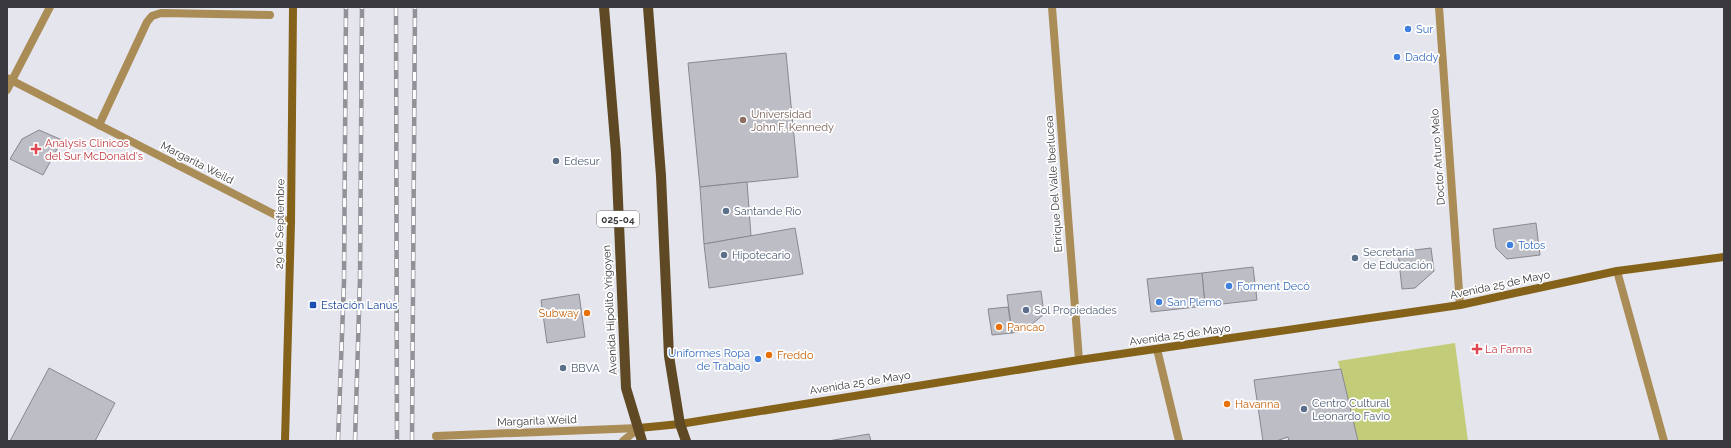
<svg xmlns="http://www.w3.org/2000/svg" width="1731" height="448" viewBox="0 0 1731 448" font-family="Raleway,sans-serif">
	<rect width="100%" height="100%" fill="#e5e5ed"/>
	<!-- green -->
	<path fill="#c3cd79" d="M1455,343L1468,441H1357L1338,361Z"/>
	<!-- building -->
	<g fill="#bdbdc5" stroke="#898890">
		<path d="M786,53L798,177L700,187L688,63Z"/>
		<path d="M39,130L62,140L43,175L10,159L22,139Z"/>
		<path d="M747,182L751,236L704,244L700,187Z"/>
		<path d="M1536,223L1540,255L1507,259L1496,248L1493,229Z"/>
		<path d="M795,228L803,274L709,288L704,244Z"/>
		<path d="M1431,248L1434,271L1415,288L1402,289L1398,252Z"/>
		<path d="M1253,267L1257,300L1205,306L1202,273Z"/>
		<path d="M1202,273L1205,306L1151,312L1147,279Z"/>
		<path d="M1041,291L1044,314L1024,331L1012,333L1007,295Z"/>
		<path d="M579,294L585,337L547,343L541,300Z"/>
		<path d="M1008,307L1012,333L992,335L988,309Z"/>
		<path d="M49,368L115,403L95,441H10Z"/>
		<path d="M1341,369L1358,441H1289L1288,437L1276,441H1263L1254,380Z"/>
		<path d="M869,434L871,441H828Z"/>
	</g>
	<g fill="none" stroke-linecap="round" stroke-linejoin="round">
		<!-- lane -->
		<g stroke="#aa8c57" stroke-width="8">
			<path d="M99,125L147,22L152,16L161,13L270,15"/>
			<path d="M623,441L639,428"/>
		</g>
		<!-- street -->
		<g stroke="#aa8c57" stroke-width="8">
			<path d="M1052,7L1079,360"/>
			<path d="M1439,7L1460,305"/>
			<path d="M7,78L291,223"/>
			<path d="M7,90L50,7"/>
			<path d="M1617,271L1664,441"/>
			<path d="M1157,349L1179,441"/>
			<path d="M436,436L639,428"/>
		</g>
		<!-- secondary -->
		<g stroke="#85621a" stroke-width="8">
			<path d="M639,428L680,424L1079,360L1460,305L1617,271L1724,257"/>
			<path d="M285,441L291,223L293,7"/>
		</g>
		<!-- primary -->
		<g stroke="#5e4924" stroke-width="10">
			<path d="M604,7L616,153L626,388L642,441"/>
			<path d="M648,7L661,176L669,356L680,424L686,441"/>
		</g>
		<!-- rail casing -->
		<g stroke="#929197" stroke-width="4.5">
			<g id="rail">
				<path d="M396,7L397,441"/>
				<path d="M338,441L344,282L346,7"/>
				<path d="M355,441L360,279L362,7"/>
				<path d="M412,441L415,7"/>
			</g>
		</g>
		<!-- rail -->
		<use href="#rail" stroke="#fff" stroke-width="3" stroke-dasharray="9" stroke-linecap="butt"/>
	</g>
	<!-- markers -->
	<g fill="#3f7fe0" stroke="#fff" stroke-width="1.5">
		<circle cx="1408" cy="29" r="4"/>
		<circle cx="1397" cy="57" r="4"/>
		<circle cx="1510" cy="245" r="4"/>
		<circle cx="1229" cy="286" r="4"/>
		<circle cx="1159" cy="302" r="4"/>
		<circle cx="758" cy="359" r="4"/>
	</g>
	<circle fill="#8d6e63" stroke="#fff" stroke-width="1.5" cx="743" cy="120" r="4"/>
	<g fill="#e0444e" stroke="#fff" stroke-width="1.5">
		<path d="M34 143h4v4h4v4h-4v4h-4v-4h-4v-4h4z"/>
		<path d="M1475 343h4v4h4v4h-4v4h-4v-4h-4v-4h4z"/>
	</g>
	<g fill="#5c6f8a" stroke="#fff" stroke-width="1.5">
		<circle cx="556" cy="161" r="4"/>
		<circle cx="726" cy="211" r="4"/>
		<circle cx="724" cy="255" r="4"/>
		<circle cx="1355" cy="258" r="4"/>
		<circle cx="1026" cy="310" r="4"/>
		<circle cx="563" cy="368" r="4"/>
		<circle cx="1304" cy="409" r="4"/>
	</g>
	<rect fill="#1a4fb4" stroke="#fff" stroke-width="1.5" x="309" y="301" width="8" height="8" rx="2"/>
	<g fill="#e8710a" stroke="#fff" stroke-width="1.5">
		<circle cx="587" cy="313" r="4"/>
		<circle cx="999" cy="327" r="4"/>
		<circle cx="769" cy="355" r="4"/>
		<circle cx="1227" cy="404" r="4"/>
	</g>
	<g text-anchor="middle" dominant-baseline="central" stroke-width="3.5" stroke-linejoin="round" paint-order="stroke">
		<!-- shield labels -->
		<rect fill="#fff" stroke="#757477" stroke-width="1" x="597" y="211" width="42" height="16" rx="3"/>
		<g font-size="10" font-weight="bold" fill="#3a393d">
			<text x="618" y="219">025-04</text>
		</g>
		<!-- shop labels -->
		<g font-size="11" fill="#366cbe" stroke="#fff" text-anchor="start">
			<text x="1416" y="29">Sur</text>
			<text x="1405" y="57">Daddy</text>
			<text x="1518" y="245">Totos</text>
			<text x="1237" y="286">Forment Decó</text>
			<text x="1167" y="302">San Plemo</text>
			<text x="750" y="353" text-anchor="end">Uniformes Ropa<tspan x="750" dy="13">de Trabajo</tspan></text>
		</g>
		<!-- education labels -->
		<g font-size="11" fill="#785e54" stroke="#fff" text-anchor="start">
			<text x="751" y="114">Universidad<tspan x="751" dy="13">John F. Kennedy</tspan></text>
		</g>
		<!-- health labels -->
		<g font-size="11" fill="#be3a42" stroke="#fff" text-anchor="start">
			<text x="45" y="143">Analysis Clinicos<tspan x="45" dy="13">del Sur McDonald's</tspan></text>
			<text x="1485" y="349">La Farma</text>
		</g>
		<!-- street labels -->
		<g font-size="11" fill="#3a393d" stroke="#fff">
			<text transform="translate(1438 157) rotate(-94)">Doctor Arturo Melo</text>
			<text transform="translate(197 163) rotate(27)">Margarita Weild</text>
			<text transform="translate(1054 184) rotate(-94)">Enrique Del Valle Iberlucea</text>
			<text transform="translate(280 224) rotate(-89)">29 de Septiembre</text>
			<text transform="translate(1500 285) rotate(-12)">Avenida 25 de Mayo</text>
			<text transform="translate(610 310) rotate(-93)">Avenida Hipólito Yrigoyen</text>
			<text transform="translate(1180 335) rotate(-8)">Avenida 25 de Mayo</text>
			<text transform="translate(860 383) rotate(-9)">Avenida 25 de Mayo</text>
			<text transform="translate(537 421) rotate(-2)">Margarita Weild</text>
		</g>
		<!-- service labels -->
		<g font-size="11" fill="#4e5e75" stroke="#fff" text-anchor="start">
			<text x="564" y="161">Edesur</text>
			<text x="734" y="211">Santande Rio</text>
			<text x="1363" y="252">Secretaria<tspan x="1363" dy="13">de Educación</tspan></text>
			<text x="732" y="255">Hipotecario</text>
			<text x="1034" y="310">Sol Propiedades</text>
			<text x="571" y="368">BBVA</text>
			<text x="1312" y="403">Centro Cultural<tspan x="1312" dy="13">Leonardo Favio</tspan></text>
		</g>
		<!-- transit labels -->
		<g font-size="11" fill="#164399" stroke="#fff" text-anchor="start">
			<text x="321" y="305">Estación Lanús</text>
		</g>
		<!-- food labels -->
		<g font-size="11" fill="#c56008" stroke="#fff" text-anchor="start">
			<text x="579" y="313" text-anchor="end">Subway</text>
			<text x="1007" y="327">Pancao</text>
			<text x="777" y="355">Freddo</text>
			<text x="1235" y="404">Havanna</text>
		</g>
	</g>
	<!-- border -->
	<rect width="1731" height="448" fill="none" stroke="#3a393d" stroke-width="16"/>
</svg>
